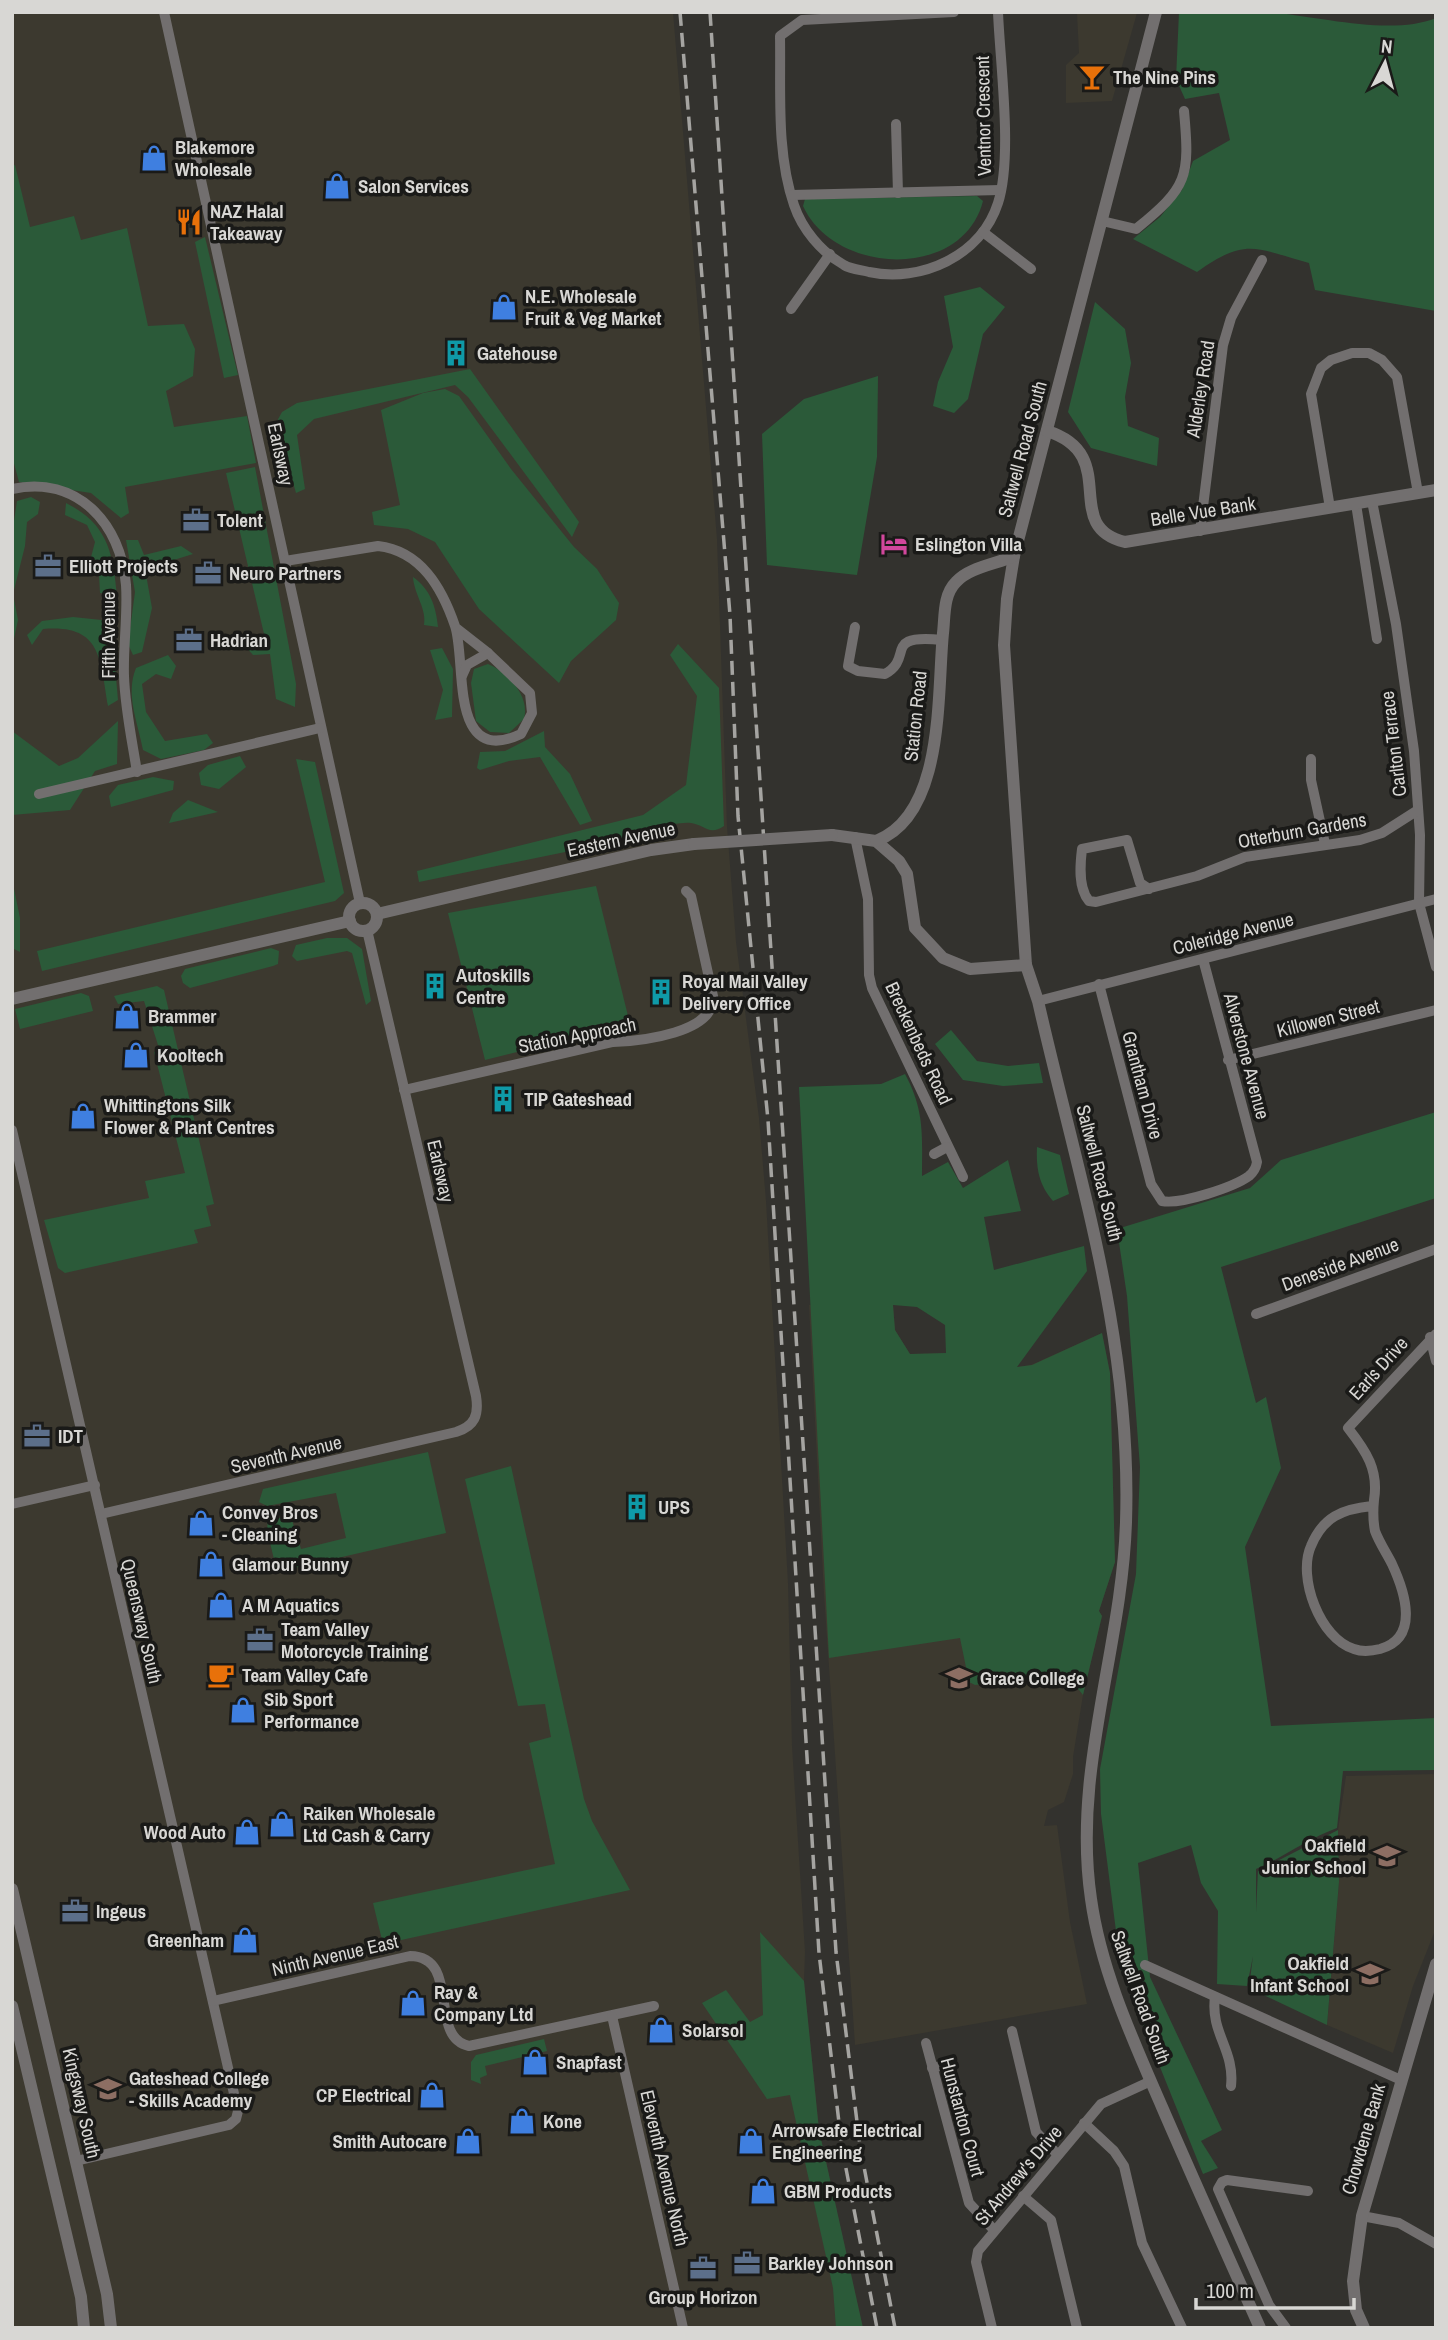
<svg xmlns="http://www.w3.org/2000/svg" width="1448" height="2340" viewBox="0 0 1448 2340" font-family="'Archivo Narrow',sans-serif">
	<rect width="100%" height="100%" fill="#33322e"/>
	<!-- built -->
	<g fill="#3c392f">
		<path d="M12,12H673L717,539L727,827L736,942L759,1118L766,1201L788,1583L792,1746L805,1952L804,1981L819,2130L863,2328H12Z"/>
		<path d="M1114,12L1137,13L1112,101L1066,103V65L1079,53L1077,14Z"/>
		<path d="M866,1303L893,1305L895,1330L910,1354L946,1353L1017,1367L1031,1365L1102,1333L1110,1373L1115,1562L1099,1611L1102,1616L1083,1695L1073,1757V1774L1064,1802L1048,1810L1044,1826L1057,1825L1070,1922L1087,2004L855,2045L824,1594L809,1305Z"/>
		<path d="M1436,1774V1928L1413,1986L1393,2053L1327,2025L1339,1882L1338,1830L1346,1776Z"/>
	</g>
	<!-- green -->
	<g fill="#2b5a39" fill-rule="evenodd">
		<path d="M1179,12C1211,12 1244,10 1276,13C1322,17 1392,36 1436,18V311L1315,290L1309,263C1255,248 1246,237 1197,272L1133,239L1160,217L1182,190L1193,161L1230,140L1219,93L1185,99L1176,79Z"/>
		<path d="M15,165L30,227L74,216L81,240L127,228L148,326L184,324L195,349L193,376L166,391L174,427L247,416L256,463L125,487L129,513L121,518L91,493L19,482L12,456V166Z"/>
		<path d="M977,196L983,201C963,280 835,276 803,206L805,199Z"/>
		<path d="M205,237L238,375L224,378L195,242Z"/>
		<path d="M980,287L1005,307L983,334L968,399L954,413L933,406L938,382L953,347L944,296Z"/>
		<path d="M1095,302L1125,329L1131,363L1125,397L1128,426L1159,438L1157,466L1091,448L1068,412Z"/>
		<path d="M470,369L579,522L572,537L468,397L455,385L314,419L297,435L305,489L296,493L276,423L282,412L297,403Z"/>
		<path d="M878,376L877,457L857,575L767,565L762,434L804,399Z"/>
		<path d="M445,389L459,396L511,469L574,547L597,569L619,603L616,620L571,661L559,683L479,609L435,542L408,529L374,525L372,512L400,505L381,410L423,393Z"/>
		<path d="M255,467L296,684L295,707L276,699L270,654L253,655L245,646L265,638L226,473Z"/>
		<path d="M31,497L40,502L38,514L27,522L25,546L13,594L18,620L12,648V534L17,501Z"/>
		<path d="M66,503C108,524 113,553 117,596L100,593L99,575L90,561L95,542L87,525L65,515Z"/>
		<path d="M126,540H138L144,555L181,546L193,554L145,569L152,608L142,652L133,655L128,644L135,592Z"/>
		<path d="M413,577C430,589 436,606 438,627L424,625C427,609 414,594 413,577Z"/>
		<path d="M73,617L111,621L118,700L108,706C100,659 102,624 43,629L32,645L27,635L42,621Z"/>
		<path d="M678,644L719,688L724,826C709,836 705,825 691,823C682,822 670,825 660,826L653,834L419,882L417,871L643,815L686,785L697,696L670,655Z"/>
		<path d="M442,648L453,669L452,717L435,720L443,690L430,650Z"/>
		<path d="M168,655L176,666L171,679L156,674L142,684L146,712L165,741L207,734L213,743L204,750L161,759L143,750C138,723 125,694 136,668Z"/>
		<path d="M488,664C509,673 530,696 524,719L509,733L490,732L476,721L471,683L474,669Z"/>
		<path d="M118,721L117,764L95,771L70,810L12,815V731L59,766L78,758Z"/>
		<path d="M544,731L545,747L570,774L592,821L580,825L540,757L509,761L480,770L477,768L480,752L505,751Z"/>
		<path d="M240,756L246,767L219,789L201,785L199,773L208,765Z"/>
		<path d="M296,759L315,762L344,893L335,901L42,971L37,951L325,882Z"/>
		<path d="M153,777L174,781L173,790L111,807L109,796L118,785Z"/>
		<path d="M188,800L218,812L169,823L173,813Z"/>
		<path d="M12,879L20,918V952L12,948Z"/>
		<path d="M596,886L630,1024L485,1060L448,913Z"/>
		<path d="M327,938H347L362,949L371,1001L366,1005L352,953L347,951L297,961L292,956L296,945Z"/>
		<path d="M271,948L279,951L278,964L273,966L190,988L183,983L181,976L185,969Z"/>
		<path d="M157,986L164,990L214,1204L206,1206L211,1226L194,1230L198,1243L65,1273L58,1268L44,1220L149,1198L145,1181L185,1173L154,1052L164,1049L158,1045L144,1001L118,1004L114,996Z"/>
		<path d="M81,993L89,996L93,1011L20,1029L15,1009Z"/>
		<path d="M951,1030L977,1061L1008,1066L1039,1063L1043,1083L1003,1086L963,1080L935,1044Z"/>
		<path d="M905,1074C925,1111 922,1136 922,1176L948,1162L963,1188L1008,1160L1021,1211L984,1217L994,1270L1084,1246L1087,1271L1017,1367L1032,1365L1102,1333L1110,1373L1115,1562L1099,1611L1102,1616L1083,1695L1068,1676L975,1685L969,1682L960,1638L829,1658L799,1087L881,1084ZM893,1305L917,1307L945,1325L946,1353L910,1354L895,1330Z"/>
		<path d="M1436,1112V1198L1221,1267L1256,1403L1266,1397L1281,1468L1245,1547L1271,1726L1436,1718V1770L1343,1771L1337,1828C1309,1838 1284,1857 1256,1869V1912L1258,1871L1338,1830L1339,1882L1327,2025L1249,1988L1253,1956L1247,1986L1217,1984L1218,1911L1201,1883L1191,1845L1138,1863L1150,1977L1222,2130L1201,2141L1218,2168L1203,2174L1121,1970L1101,1814L1100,1769L1136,1574L1140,1467L1127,1296L1117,1229L1250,1188L1281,1160Z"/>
		<path d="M1037,1147L1060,1155L1069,1194L1053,1201C1039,1185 1036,1169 1037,1147Z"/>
		<path d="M428,1452L446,1533L277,1572L267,1530L268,1519L291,1517L301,1549L346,1538L336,1493L267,1506L259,1502L263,1489Z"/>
		<path d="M511,1466L584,1799L592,1821L630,1890L383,1944L373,1903L555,1864L529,1743L551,1737L545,1704L518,1706L465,1479Z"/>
		<path d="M760,1932L804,1981L819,2130L863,2328H836L833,2288L790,2095L767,2099L702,2003L726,1990L750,2022L763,2015Z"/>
		<path d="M544,2039L547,2051L485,2066L487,2075L480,2078L481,2084L471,2080V2062L476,2055Z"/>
	</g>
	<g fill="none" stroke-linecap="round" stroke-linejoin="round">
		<!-- minor -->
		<g stroke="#726f6f" stroke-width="10">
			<path d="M164,12L360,903"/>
			<path d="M954,12L802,20L780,36C781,92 776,152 794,205C802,229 821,252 844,265C850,269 861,270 869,272C921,283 981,256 998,203C1013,157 1000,63 998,12"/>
			<path d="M896,124L898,193"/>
			<path d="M792,195L1000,190"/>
			<path d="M1102,221L1136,229C1188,187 1190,177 1184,111"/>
			<path d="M983,232L1031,269"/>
			<path d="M791,309L830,254"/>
			<path d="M12,489C77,475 121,523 126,585C128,615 123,646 124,676C125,708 132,740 137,772"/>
			<path d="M1372,501L1396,624L1414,751L1420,835L1419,903L1436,967"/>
			<path d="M1356,504L1377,639"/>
			<path d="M1330,508L1311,394L1321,368L1331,360L1352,353H1369L1382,360L1397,377L1418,493"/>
			<path d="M1200,531L1223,345L1231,318L1262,260"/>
			<path d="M285,561L378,546C421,551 442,588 455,626C467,661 448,768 521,734L532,713L530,693L488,653L456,628"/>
			<path d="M855,627L848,666L858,671L885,674C915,657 881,634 942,640"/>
			<path d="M462,676L467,665L488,653"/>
			<path d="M1311,759V780L1325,844"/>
			<path d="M39,794L320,728"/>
			<path d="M855,837L868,899L869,975L872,988L963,1177"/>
			<path d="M1149,889L1140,883L1127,840L1082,849C1080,865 1078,888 1089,901L1096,902L1197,876L1245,857L1360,840L1382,833L1418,810"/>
			<path d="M1099,984L1151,1184L1162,1201C1180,1205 1234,1187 1249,1176C1254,1172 1256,1168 1257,1162L1203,959"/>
			<path d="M1038,1001L1436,899"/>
			<path d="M1228,1060L1436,1010"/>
			<path d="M404,1090L613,1042C641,1041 716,1033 713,996L691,896L686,891"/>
			<path d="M12,1130L238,2111L236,2119L229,2125L76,2161"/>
			<path d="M934,1154L947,1147"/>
			<path d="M1256,1314L1436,1249"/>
			<path d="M1430,1337L1436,1361"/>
			<path d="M12,1504L95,1485"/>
			<path d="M1372,1506C1342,1509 1323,1517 1311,1546C1297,1577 1320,1639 1354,1649C1362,1652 1372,1651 1380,1649C1420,1638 1405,1592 1392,1564C1387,1554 1379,1542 1375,1531C1373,1521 1373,1510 1374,1500C1379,1470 1366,1451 1348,1428L1436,1334"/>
			<path d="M101,1514L456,1432C475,1426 479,1415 476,1396L367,930"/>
			<path d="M1145,1965L1401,2080"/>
			<path d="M1215,1997C1210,2033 1235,2050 1231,2086"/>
			<path d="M213,2001L410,1956C462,1957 427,2037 469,2046L654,2006"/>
			<path d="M612,2016L683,2328"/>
			<path d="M1012,2031L1036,2132L1058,2155"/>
			<path d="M926,2043L969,2203L994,2230"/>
			<path d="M932,2068L952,2063"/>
			<path d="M1084,2123L1114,2151L1124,2166L1142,2243L1182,2328"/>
			<path d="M1023,2196L1051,2220L1077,2328"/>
			<path d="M1362,2216L1399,2223L1436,2244"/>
			<path d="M992,2328L976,2262L978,2251L1101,2104L1151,2081"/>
			<path d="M1286,2328L1269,2305L1218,2189L1222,2182L1227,2180L1308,2191"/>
		</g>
		<!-- tertiary -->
		<g stroke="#726f6f" stroke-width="12">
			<path d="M1156,12L1014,556L1007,599L1004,645L1026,965L1038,1001C1078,1177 1132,1338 1126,1522C1122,1649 1072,1771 1091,1899C1101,1971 1133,2040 1162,2107C1194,2181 1227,2254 1260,2328"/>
			<path d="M1047,431C1123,455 1059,526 1125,542L1436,490"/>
			<path d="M832,835L876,841L899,861L907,874L915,928L943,958L970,969L1026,965"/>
			<path d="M876,841C945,815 937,694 943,633C945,616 943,595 956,582C969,567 997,564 1014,556"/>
			<circle cx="363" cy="917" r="14"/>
			<path d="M377,914L651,850L694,844"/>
			<path d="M12,999L350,921"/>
			<path d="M12,1889L107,2294L111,2328"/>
			<path d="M12,2006L81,2297L84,2328"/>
			<path d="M1364,2328L1356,2310L1353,2281L1362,2216L1436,1964"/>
		</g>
		<!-- rail -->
		<g stroke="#a5a4a1" stroke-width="3.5" stroke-dasharray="14 7" stroke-linecap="butt">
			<path d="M680,12L730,615L738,816L768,1120L819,1953L842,2148L877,2328"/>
			<path d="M710,12L836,1952L860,2146L895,2328"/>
		</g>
		<!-- tertiary-bridge -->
		<path stroke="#726f6f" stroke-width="12" d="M694,844L832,835"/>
	</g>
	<!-- icons -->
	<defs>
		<g id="bar-bare" transform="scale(2.1)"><path d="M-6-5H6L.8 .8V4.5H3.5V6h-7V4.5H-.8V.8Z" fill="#e8710a" stroke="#1a1a18" stroke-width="2.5" paint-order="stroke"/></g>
		<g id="shop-bare" transform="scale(2.1)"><path d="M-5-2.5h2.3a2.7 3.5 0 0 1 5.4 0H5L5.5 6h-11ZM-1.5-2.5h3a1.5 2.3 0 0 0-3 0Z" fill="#3f7fe0" stroke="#1a1a18" stroke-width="2.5" paint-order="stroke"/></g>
		<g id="restaurant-bare" transform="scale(2.1)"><path d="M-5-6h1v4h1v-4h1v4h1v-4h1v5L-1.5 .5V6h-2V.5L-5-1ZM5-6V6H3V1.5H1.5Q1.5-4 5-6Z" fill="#e8710a" stroke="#1a1a18" stroke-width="2.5" paint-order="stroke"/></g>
		<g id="building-bare" transform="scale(2.1)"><path d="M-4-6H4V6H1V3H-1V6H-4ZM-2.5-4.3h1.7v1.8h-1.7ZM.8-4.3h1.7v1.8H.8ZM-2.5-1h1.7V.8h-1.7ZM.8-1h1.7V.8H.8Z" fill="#0f9aa8" stroke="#1a1a18" stroke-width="2.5" paint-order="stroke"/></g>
		<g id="office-bare" transform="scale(2.1)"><path d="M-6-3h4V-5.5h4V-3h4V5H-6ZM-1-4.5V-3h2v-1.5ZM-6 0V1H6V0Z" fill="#5c6f8a" stroke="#1a1a18" stroke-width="2.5" paint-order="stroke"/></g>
		<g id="hotel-bare" transform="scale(2.1)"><path d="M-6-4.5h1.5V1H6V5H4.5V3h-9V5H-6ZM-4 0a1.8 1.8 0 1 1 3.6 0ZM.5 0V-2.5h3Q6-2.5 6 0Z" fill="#d1479c" stroke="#1a1a18" stroke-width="2.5" paint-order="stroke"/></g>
		<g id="cafe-bare" transform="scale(2.1)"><path d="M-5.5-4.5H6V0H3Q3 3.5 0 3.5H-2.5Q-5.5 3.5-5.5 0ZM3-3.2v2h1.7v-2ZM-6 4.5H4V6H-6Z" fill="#e8710a" stroke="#1a1a18" stroke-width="2.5" paint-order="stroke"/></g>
		<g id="school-bare" transform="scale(2.1)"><path d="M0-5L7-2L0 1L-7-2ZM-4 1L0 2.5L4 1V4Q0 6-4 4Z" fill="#8d6e63" stroke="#1a1a18" stroke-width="2.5" paint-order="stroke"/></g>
		<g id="university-bare" transform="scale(2.1)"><path d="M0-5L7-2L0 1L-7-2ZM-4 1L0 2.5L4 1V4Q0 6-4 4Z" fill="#8d6e63" stroke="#1a1a18" stroke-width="2.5" paint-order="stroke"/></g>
	</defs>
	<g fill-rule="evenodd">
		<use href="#bar-bare" x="1092" y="77"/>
		<use href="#shop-bare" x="154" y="158"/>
		<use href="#shop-bare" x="337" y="186"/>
		<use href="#restaurant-bare" x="189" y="222"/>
		<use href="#shop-bare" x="504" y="307"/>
		<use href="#building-bare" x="456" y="353"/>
		<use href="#office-bare" x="196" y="520"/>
		<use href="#hotel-bare" x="894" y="544"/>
		<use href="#office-bare" x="48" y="566"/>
		<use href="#office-bare" x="208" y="573"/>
		<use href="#office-bare" x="189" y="640"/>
		<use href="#building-bare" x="435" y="986"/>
		<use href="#building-bare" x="661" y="992"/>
		<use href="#shop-bare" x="127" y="1016"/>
		<use href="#shop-bare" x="136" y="1055"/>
		<use href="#building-bare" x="503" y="1099"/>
		<use href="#shop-bare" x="83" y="1116"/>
		<use href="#office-bare" x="37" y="1436"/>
		<use href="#building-bare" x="637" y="1507"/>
		<use href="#shop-bare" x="201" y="1523"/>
		<use href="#shop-bare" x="211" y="1564"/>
		<use href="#shop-bare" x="221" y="1605"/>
		<use href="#office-bare" x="260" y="1640"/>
		<use href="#cafe-bare" x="221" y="1675"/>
		<use href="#school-bare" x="959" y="1678"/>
		<use href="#shop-bare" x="243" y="1710"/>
		<use href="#shop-bare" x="282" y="1824"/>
		<use href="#shop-bare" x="247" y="1832"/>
		<use href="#school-bare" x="1387" y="1856"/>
		<use href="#office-bare" x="75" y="1911"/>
		<use href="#shop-bare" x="245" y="1940"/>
		<use href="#school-bare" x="1370" y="1974"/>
		<use href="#shop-bare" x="413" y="2003"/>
		<use href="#shop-bare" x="661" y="2030"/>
		<use href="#shop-bare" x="535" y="2062"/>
		<use href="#university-bare" x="108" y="2089"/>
		<use href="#shop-bare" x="432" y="2095"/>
		<use href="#shop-bare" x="522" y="2121"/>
		<use href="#shop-bare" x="468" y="2141"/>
		<use href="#shop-bare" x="751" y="2141"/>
		<use href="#shop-bare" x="763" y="2191"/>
		<use href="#office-bare" x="747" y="2263"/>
		<use href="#office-bare" x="703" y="2268"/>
	</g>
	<g text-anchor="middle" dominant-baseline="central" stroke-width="7" stroke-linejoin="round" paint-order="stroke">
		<!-- poi labels -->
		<g font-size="19" font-weight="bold" fill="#d8d7d4" stroke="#1a1a18" text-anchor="start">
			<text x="1113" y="77">The Nine Pins</text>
			<text x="175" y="147">Blakemore<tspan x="175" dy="22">Wholesale</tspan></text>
			<text x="358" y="186">Salon Services</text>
			<text x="210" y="211">NAZ Halal<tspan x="210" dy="22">Takeaway</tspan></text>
			<text x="525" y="296">N.E. Wholesale<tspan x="525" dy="22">Fruit &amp; Veg Market</tspan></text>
			<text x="477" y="353">Gatehouse</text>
			<text x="217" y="520">Tolent</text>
			<text x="915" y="544">Eslington Villa</text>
			<text x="69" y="566">Elliott Projects</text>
			<text x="229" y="573">Neuro Partners</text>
			<text x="210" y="640">Hadrian</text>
			<text x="456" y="975">Autoskills<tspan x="456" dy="22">Centre</tspan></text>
			<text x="682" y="981">Royal Mail Valley<tspan x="682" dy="22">Delivery Office</tspan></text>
			<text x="148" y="1016">Brammer</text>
			<text x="157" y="1055">Kooltech</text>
			<text x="524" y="1099">TIP Gateshead</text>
			<text x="104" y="1105">Whittingtons Silk<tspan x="104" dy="22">Flower &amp; Plant Centres</tspan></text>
			<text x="58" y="1436">IDT</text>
			<text x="658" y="1507">UPS</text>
			<text x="222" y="1512">Convey Bros<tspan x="222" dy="22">- Cleaning</tspan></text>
			<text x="232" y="1564">Glamour Bunny</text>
			<text x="242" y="1605">A M Aquatics</text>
			<text x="281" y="1629">Team Valley<tspan x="281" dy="22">Motorcycle Training</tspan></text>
			<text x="242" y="1675">Team Valley Cafe</text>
			<text x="980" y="1678">Grace College</text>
			<text x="264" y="1699">Sib Sport<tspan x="264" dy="22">Performance</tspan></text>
			<text x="303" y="1813">Raiken Wholesale<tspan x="303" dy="22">Ltd Cash &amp; Carry</tspan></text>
			<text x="226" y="1832" text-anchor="end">Wood Auto</text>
			<text x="1366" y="1845" text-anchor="end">Oakfield<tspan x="1366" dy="22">Junior School</tspan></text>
			<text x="96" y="1911">Ingeus</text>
			<text x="224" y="1940" text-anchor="end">Greenham</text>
			<text x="1349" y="1963" text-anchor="end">Oakfield<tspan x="1349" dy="22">Infant School</tspan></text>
			<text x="434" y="1992">Ray &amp;<tspan x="434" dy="22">Company Ltd</tspan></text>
			<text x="682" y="2030">Solarsol</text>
			<text x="556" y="2062">Snapfast</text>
			<text x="129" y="2078">Gateshead College<tspan x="129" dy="22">- Skills Academy</tspan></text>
			<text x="411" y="2095" text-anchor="end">CP Electrical</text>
			<text x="543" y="2121">Kone</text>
			<text x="772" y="2130">Arrowsafe Electrical<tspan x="772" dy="22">Engineering</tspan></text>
			<text x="447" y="2141" text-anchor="end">Smith Autocare</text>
			<text x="784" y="2191">GBM Products</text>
			<text x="768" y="2263">Barkley Johnson</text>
			<text x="703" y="2297" text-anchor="middle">Group Horizon</text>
		</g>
		<!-- street labels -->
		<g font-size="19" fill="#d8d7d4" stroke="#1a1a18">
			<text transform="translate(983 116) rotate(-91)">Ventnor Crescent</text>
			<text transform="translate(1200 389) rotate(-81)">Alderley Road</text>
			<text transform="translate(1022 449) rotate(-75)">Saltwell Road South</text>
			<text transform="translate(281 454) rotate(78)">Earlsway</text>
			<text transform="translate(1203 511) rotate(-9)">Belle Vue Bank</text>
			<text transform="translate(108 635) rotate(-90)">Fifth Avenue</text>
			<text transform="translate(915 716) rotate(-84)">Station Road</text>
			<text transform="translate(1393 744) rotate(-97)">Carlton Terrace</text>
			<text transform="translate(1302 830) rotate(-10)">Otterburn Gardens</text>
			<text transform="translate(621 839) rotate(-12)">Eastern Avenue</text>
			<text transform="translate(1233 933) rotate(-14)">Coleridge Avenue</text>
			<text transform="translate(1328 1018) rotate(-14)">Killowen Street</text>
			<text transform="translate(577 1035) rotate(-11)">Station Approach</text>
			<text transform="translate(919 1043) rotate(65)">Breckenbeds Road</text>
			<text transform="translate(1247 1056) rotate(75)">Alverstone Avenue</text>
			<text transform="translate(1143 1085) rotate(75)">Grantham Drive</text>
			<text transform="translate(441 1171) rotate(77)">Earlsway</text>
			<text transform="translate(1100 1173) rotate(76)">Saltwell Road South</text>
			<text transform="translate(1340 1264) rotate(-20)">Deneside Avenue</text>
			<text transform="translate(1378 1368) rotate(-48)">Earls Drive</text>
			<text transform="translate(286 1454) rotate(-13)">Seventh Avenue</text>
			<text transform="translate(142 1621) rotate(77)">Queensway South</text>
			<text transform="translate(335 1955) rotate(-13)">Ninth Avenue East</text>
			<text transform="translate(1141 1997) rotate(70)">Saltwell Road South</text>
			<text transform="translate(82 2103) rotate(77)">Kingsway South</text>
			<text transform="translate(963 2117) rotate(75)">Hunstanton Court</text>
			<text transform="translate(1363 2139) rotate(-74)">Chowdene Bank</text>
			<text transform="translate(665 2168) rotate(77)">Eleventh Avenue North</text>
			<text transform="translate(1018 2175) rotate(-50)">St Andrew's Drive</text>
		</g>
	</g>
	<!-- border -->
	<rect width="1448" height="2340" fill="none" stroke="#d8d7d4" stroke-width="28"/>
	<!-- north arrow -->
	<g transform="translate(1385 63) rotate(6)" stroke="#1a1a18" stroke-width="5" paint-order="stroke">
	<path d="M0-5L12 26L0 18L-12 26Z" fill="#d8d7d4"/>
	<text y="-10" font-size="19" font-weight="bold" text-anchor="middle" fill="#d8d7d4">N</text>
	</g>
	<!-- scale -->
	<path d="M1196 2298v10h158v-10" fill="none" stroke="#d8d7d4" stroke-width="3.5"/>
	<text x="1206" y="2298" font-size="21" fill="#d8d7d4" stroke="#1a1a18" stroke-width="5" paint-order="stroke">100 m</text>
</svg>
